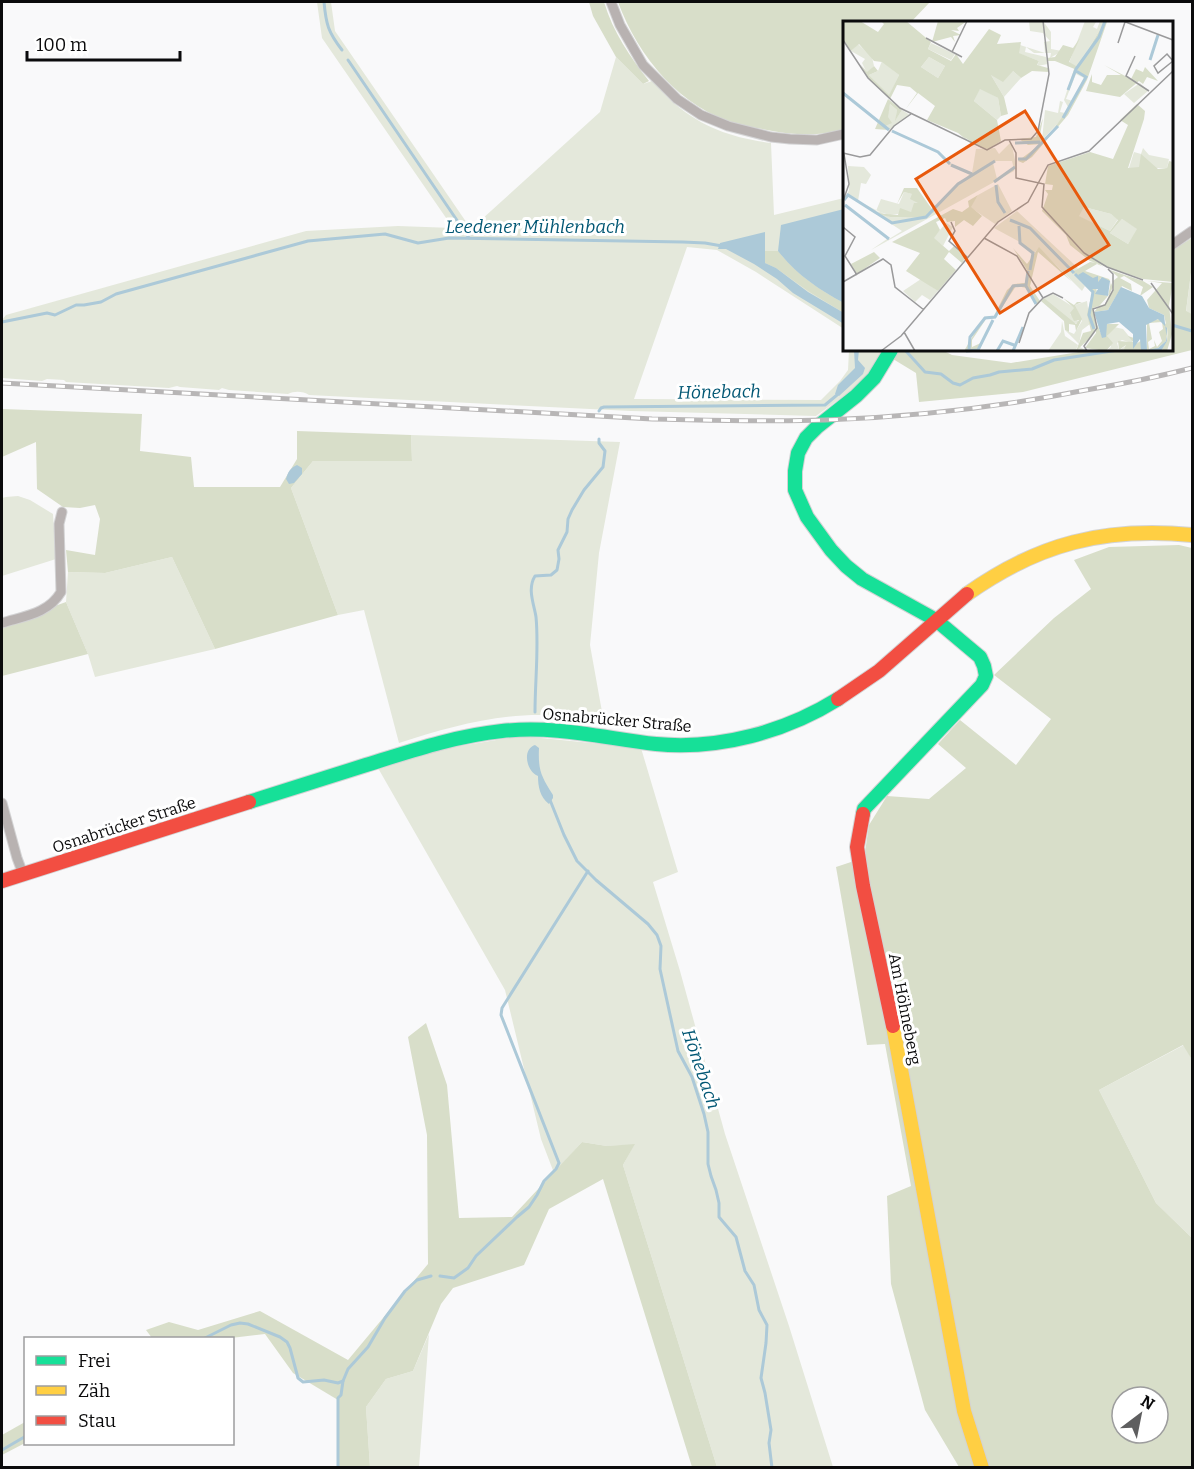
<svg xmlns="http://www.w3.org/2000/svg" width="1194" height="1469" viewBox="0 0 1194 1469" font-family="Bitter,serif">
	<rect width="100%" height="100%" fill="#f9f9fa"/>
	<!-- green -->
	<g fill="#e4e8db">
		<path d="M317,2H331L335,31L471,229L600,112L616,57L643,84L652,81C660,88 667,98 675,104C705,129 734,138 771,143L774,215L844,198V329L756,272L717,250L687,247L634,399L821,400L840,381L848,370L849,350H883L867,375L849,392L816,416L631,411L309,395C303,391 294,391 288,394L229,390L222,388L219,390L180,387L177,386L169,388L66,382L64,380L47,379L42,381L2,378V320L6,315L306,231L398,226L453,228L322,38Z"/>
		<path d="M1192,265V314L1186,312Z"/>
		<path d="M411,435L620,442L599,553L590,645L604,723C584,720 564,716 544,715C495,714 445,728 399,743L364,610L338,615L291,488L313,461H412Z"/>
		<path d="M18,496L30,500L53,514L56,559L2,576V498L6,497Z"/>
		<path d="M172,557L215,649L95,677L88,654L66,602L68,572L105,573Z"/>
		<path d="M521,736L641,748L678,872L653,882L680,971L725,1134L789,1326L833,1467H717L623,1165L634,1145L607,1146L582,1142L554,1173L541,1139L505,990L378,768L442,749Z"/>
		<path d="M1184,1045L1192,1060V1238L1156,1203L1099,1090Z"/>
		<path d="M429,1334L419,1467H370L366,1407L386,1379L413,1371Z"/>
	</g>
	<!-- forest -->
	<g fill="#d8dec9" fill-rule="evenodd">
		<path d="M589,2H604C613,32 630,57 649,81L643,84L616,57L593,16Z"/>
		<path d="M618,2H930L911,22H844V129C820,137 792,135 767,130C758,128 749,127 740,125C680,108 639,58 618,2Z"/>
		<path d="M1192,238V265L1186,311L1192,314V350L1023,392L919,402L916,373L893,359L898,350H942L952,355L1011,363L1091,350H1172V250Z"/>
		<path d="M765,251H778C796,274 819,290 844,303V313L808,291L776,268L765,263Z"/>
		<path d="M2,409L142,414L140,451L191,457L194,487H280L297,459V431L411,435L412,461H313L291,488L338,615L215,649L172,557L105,573L68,572L66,550L95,555L100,519L95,505L80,508L63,507L37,489L36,442L2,457Z"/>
		<path d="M1179,545L1192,548V1060L1183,1045L1099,1090L1156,1203L1192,1238V1467H959L925,1410L891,1284L887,1196L911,1186L885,1044L867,1045L836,867L851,862L865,852L869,825L887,796L929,799L966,768L938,744L960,720L1016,765L1051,719L994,675L1054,618L1091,589L1074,560L1109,547ZM1122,1397H1158V1433H1122Z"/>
		<path d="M66,602L88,654L2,676V625Z"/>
		<path d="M426,1023L447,1085L459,1218L512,1217L582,1142L607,1146L635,1144L623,1165L717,1467H692L603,1179L549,1209L524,1265L453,1288L441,1304L413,1371L386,1379L366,1407L370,1467H338V1400L293,1373L265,1334L231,1338H152L146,1330L169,1322L198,1330L260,1311L348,1360L428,1264L427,1135L408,1037Z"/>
		<path d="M25,1422V1443L2,1455V1435Z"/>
	</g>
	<!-- water -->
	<g fill="#acc9d8">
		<path d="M844,209V303C819,290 796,274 778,251L781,225Z"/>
		<path d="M765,232V263L776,268L808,292L844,313V324L793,293L777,279L754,264L726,249H718L720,243Z"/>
		<path d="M854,350H859L858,360L865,368L863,374L839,396L835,394L838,385L855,368Z"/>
		<path d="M297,465L302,468V474L294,483L289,484L286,479C288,472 290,468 297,465Z"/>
		<path d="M535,745L539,748C538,770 541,776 553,795V798L549,804C540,797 538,787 538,776C526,771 522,749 535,745Z"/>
	</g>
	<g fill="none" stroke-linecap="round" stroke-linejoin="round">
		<!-- stream -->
		<g stroke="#acc9d8" stroke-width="3">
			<path d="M324,2C326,24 328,32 342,50"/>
			<path d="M348,60L469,238"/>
			<path d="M2,322L47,313L55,315L76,305H84L101,302L116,294L308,241L385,234L418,243L449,238L683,242L705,243L722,246"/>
			<path d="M1172,325L1192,331"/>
			<path d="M905,350L925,372L941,374L953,383L960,385L973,378L990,375L999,372L1032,369L1054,360L1118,350"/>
			<path d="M599,411L601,408L604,407L825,405L837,395"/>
			<path d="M535,712C535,681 539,648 536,617C534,604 527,589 535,576L551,575L557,570L559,559L558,550L567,532L568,519L572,510L584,490L603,467L605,451L599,443V439"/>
			<path d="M550,800L564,835L577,861L596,880L648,924L657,935L661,946L660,969L678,1051L692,1077L704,1114L708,1132V1164L711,1176L716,1190L719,1203V1217L736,1237L745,1271L754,1285L759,1310L767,1325L766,1343L761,1378L765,1393L771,1430L769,1443L772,1468"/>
			<path d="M440,1276L454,1278L468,1268L476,1256L517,1217L529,1207L537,1195L544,1181L556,1169L559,1163L501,1015L502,1008L588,871"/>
			<path d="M205,1338L231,1325L240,1323L248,1324L280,1337L287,1342L290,1348L298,1378L303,1382L324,1380L338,1383L343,1381L348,1369L368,1347L385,1318L405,1291L417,1280L431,1276"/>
			<path d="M2,1450L26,1436"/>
			<path d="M338,1468V1398L341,1395L343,1381"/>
		</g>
		<!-- street casing -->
		<g stroke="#d3d3d4" stroke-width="11">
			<g id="street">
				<path d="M611,2L620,25L643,65L677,99L701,115L728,126L771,137L790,139L817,140L844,134"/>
				<path d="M1172,245L1192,231"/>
				<path d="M2,623C24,616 48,614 61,592L59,524L62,512"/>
				<path d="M2,803L17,858L23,874"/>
			</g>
		</g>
		<!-- fast casing -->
		<g stroke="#d3d3d4" stroke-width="16">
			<g id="fast">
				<path d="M249,802C288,790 327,777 366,765C411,751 455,736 502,731C556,725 603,738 656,744C719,750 785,732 838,699"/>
				<path d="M863,814L864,809L982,685L986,676L984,666L980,657L936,620L862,579L846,566L831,550L807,517L795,490V471L798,453L806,438L817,427L856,396L874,378L891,350"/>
			</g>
		</g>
		<!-- slow casing -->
		<g stroke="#d3d3d4" stroke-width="16">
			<g id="slow">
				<path d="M967,594C1039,543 1104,527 1192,535"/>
				<path d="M893,1026L964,1411L982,1468"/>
			</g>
		</g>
		<!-- jam casing -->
		<g stroke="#d3d3d4" stroke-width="16">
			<g id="jam">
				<path d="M838,699L879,671L967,594"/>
				<path d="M863,814L857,847L863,886L893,1026"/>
				<path d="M2,881L249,802"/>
			</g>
		</g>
		<!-- street -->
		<use href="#street" stroke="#b8b2b1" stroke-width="9"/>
		<!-- fast -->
		<use href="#fast" stroke="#16e098" stroke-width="14"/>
		<!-- slow -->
		<use href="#slow" stroke="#ffcf43" stroke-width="14"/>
		<!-- jam -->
		<use href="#jam" stroke="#f24e42" stroke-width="14"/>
		<!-- rail casing -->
		<g stroke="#b8b6b6" stroke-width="5">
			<path id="rail" d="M2,383L652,419C710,420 767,422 825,420C912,417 1000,407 1086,390C1122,384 1157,377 1192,368"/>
		</g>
		<!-- rail -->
		<use href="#rail" stroke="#fff" stroke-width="3" stroke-dasharray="9" stroke-linecap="butt"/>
	</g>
	<g text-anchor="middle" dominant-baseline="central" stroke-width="6" stroke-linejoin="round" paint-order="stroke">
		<!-- street labels -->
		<g font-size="16" fill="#0b0b0c" stroke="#fff">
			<text transform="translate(617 720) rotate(5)">Osnabrücker Straße</text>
			<text transform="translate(124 825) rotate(-18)">Osnabrücker Straße</text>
			<text transform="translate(905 1009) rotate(79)">Am Höhneberg</text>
		</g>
		<!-- water labels -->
		<g font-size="18" font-style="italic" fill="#025774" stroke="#fff">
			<text x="535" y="227">Leedener Mühlenbach</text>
			<text transform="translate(719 392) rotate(-1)">Hönebach</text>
			<text transform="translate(701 1069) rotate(71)">Hönebach</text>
		</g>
	</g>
	<!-- overview -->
	<g transform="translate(843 21)">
		<rect width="330" height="330" fill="#f9f9fa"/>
		<path d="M186,0H200L208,11V28L219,30L207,37L208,32H191L183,26L182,31L203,36L205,43L194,45L196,40L175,32L177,24L202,32L201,21L207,20L200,12L187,10ZM242,0L253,1L250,6L254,8L257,0H262L235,46L226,42ZM88,22L112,33L108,39L85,28ZM15,23L29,36L31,45L24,52L19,42L22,38L8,30ZM86,36L102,45L95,57L78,46ZM39,40L56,54L46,75L26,54L35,50ZM231,48L242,57L219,98L199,119L202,89L215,92L217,80L220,81L217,91L222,92L225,86L221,79ZM233,53L241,57L230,80L223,78ZM170,50L178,57L161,76L148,54ZM297,62L305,70L291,82L281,73ZM137,67L155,77L158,95L154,99L131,80ZM47,83L54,89L53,98L59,89L67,94L46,109L42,105ZM49,109L96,131L105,142L129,152L133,128L152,127L156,133L168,121L173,143L171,150L28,229L44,218L2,184L46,218L59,210L6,175L0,182L6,169L5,145L21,146L28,154L23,163L18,162L15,180L47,196L80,197L127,153L105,143L95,131ZM153,140H169L171,148L154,158L150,142ZM300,127L306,134L326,138L324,147H286L291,131L298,133ZM155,163L169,190L152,203L127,186L135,174ZM61,171L70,173L77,182L68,191L47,194L33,190L38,178L56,183ZM241,186L268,193L275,198L267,210L235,195ZM174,190L235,247L230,252L242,265L239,270L196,227L190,233L175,220L151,207ZM279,198L295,208L285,223L267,212ZM103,202L110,206L100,225L90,217ZM78,258L95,270L87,279L79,274L72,281L60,270ZM210,273L232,287L227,293L236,301L231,303L220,297L201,277ZM244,280L247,303L239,309L236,323L222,309L231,313L239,300L232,284ZM219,300L222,315L235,324L233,329L237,326L244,330H205L218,311ZM271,306L280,308L289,319V322L279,319L274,322L276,329L284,324L280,330H263L268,326L264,315Z" fill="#e4e8db" fill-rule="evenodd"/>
		<path d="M0,0H17L35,11L41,3L38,0H63L88,21L85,28L108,40L113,33L120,43L146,8L158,14L154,23L178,21L176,32L196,40L194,44L205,47L206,51L189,50L178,57L170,50L160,61L148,54L161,76L165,93L158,95L155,77L137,68L131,80L154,99L158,120L145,128L138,127L121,116L136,129L115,112L84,99L92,85L75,72L62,89L74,72L67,66L54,64L47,78L25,57L17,43L24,51L31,45L35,50L26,54L46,74L56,54L39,41L31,40L16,23L8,30L0,18ZM86,36L102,45L95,57L78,46ZM95,0H124L114,7L116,10L108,9L118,14L110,15L112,21L108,16L89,21ZM262,0L264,1L244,59L225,94L189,136L180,142L175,140L198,123L185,124L176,118L193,116L200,97L197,114L203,118L229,83L242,58L234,49L212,40H205L204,37L212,36L220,24L230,27L237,17L226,41L235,46ZM261,44L288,58L293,48L300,51L302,46L315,60L304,56L300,63L296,60L277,76L243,70L249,53V61L258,64L264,54H278ZM45,78L59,89L52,100L54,89L47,83L45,96L49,102L42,105L45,109L32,108ZM294,83L302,90L301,98L285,147L296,146L298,133L315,148L324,147L326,140L330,141V261L300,258L247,240L227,224L223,214L199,190L205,173L202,169H209L210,164L202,163L205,145L247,131L270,138L285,104L277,99ZM241,186L268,193L275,199L267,210L236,195ZM279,198L294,208L285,223L267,212ZM61,167H74L91,191L80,197L47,196L32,192L55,194L57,187L68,191L71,182H75L67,178L69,173L61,171L54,183ZM135,174L128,186L139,195L130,205L121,199L112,206V200L104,201L102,197L93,201L97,209L91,217L106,230L111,225L123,236L119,242L106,231L101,238L113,249L95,270L63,250L77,232L49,221L110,188L119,191L126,186L125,180ZM196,226L228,260L195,231L187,265L197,280L194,283L184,267L173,265L152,297L143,298L129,319V326L140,321L136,330H121L141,296L151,295L164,269L171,263L182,262L184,249L170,227L184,243ZM31,231L37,237L14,253L8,243ZM247,241L254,242L261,246L254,243L242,250L266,258L270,266L262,283L250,287L253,306L249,315L233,330L240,312L248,310L244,293L249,272L229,251ZM258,257L268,261L265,275L254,272L253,265ZM267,249L300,260L310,266L297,275L300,266L281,255L277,257L288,263L289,270L279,265L265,289L251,291L271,268L270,260L275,256ZM304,260L330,262L326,284L329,313L324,330L317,328L324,320L325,306L323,320L315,327L308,330H280L283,324L276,329L275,320L290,321L285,315L291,317L290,325L299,319L298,329H304V301L316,298L323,303L321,294L306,287L304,279L319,262ZM319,301L320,308L316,311L319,320L314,326L311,319L312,325L306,328L305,321L309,318L306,302ZM201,277L233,303L236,299L231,300L227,292L231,287L220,277L231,284L234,281H239L232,284L239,298L233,310L232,304L226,303V311L222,309L221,300L198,280ZM253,301L260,317L264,303H276L264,315L270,322L263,330L242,327L253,312Z" fill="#d8dec9" fill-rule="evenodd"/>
		<path d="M240,251L250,257L255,255V261L259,256L267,260L265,275L252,273L255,268H247L235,254ZM278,266L299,275L306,287L321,294L324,320L318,330H298L297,318L290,328V313L276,301L264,303L263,316L259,317L251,291L265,289ZM315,298L324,307L323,320L315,327L304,329L303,304Z" fill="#acc9d8" fill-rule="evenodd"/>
		<path fill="none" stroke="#acc9d8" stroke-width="3" d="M307,39L315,14M225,69L233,48L256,16L262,0M0,72L46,109M220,97L243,56L233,50M49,110L95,131L107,143M172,122L197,121M175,138H183L215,105M108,144L129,153M151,161L172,146M153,164L155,181L162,192M1,179L5,174L49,202L83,196L115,163L152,140M2,184L46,218M167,199L187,207L231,252M176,205L177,222L190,232L187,249M232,253L250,271L246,294L251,308M183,265L193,283M126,328L127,316L142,297L152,296L170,265L183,264L185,250M123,330L135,329L150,299M154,330L160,320L171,324M170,330L180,306"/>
		<path fill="none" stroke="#9a9a9b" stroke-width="1.5" d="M280,0L330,19M83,17L119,36M0,19L25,57L57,87L144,129L162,119L188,118L195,110L206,53L200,0M275,22L282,1M109,31L124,0M324,33L330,40L315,52L311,45ZM292,35L283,55L306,70M166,119L173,132V157L201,163L199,186L241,232L264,246L300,259M0,132L17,136L27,134L51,105L68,93M0,180L6,163L1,133M108,201L112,210L106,220L124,236M0,206L12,216L2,235L14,254M141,217L174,235L200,277L210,272L220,277M0,261L40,238L48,244L52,266L81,289M308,262L330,293M61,311L72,330M176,322L186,292L200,277M38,330L58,315L155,201L185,181L205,144L246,130L330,50M244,330L241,325L254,307L250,288L262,284L270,269V253L265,248"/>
		<path fill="#e8590c" fill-opacity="0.15" stroke="#e8590c" stroke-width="3" d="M182,90L266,224L157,292L73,158Z"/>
		<rect width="330" height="330" fill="none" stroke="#0b0b0c" stroke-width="3"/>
	</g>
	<!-- border -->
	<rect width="1194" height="1469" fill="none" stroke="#0b0b0c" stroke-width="6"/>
	<!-- legend -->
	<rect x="24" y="1337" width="210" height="108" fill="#ffffff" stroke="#9d9d9e" stroke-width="1.5"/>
	<rect x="36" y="1356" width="30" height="9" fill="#16e098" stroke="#9d9d9e" stroke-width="1.5"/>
	<text x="78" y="1367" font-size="18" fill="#0b0b0c">Frei</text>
	<rect x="36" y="1386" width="30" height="9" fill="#ffcf43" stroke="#9d9d9e" stroke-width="1.5"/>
	<text x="78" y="1397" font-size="18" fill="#0b0b0c">Zäh</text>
	<rect x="36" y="1416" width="30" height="9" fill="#f24e42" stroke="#9d9d9e" stroke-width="1.5"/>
	<text x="78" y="1427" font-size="18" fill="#0b0b0c">Stau</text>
	<!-- north arrow -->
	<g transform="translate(1140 1415) rotate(32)"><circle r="28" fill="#ffffff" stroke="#9d9d9e" stroke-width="1.5"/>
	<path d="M0-4.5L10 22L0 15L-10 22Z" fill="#5e5e5f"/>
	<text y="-9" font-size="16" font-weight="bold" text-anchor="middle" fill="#0b0b0c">N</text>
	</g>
	<!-- scale -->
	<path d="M27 51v9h153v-9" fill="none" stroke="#0b0b0c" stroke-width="3"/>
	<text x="36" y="51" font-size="18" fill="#0b0b0c" stroke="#ffffff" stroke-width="4.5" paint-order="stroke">100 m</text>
</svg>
